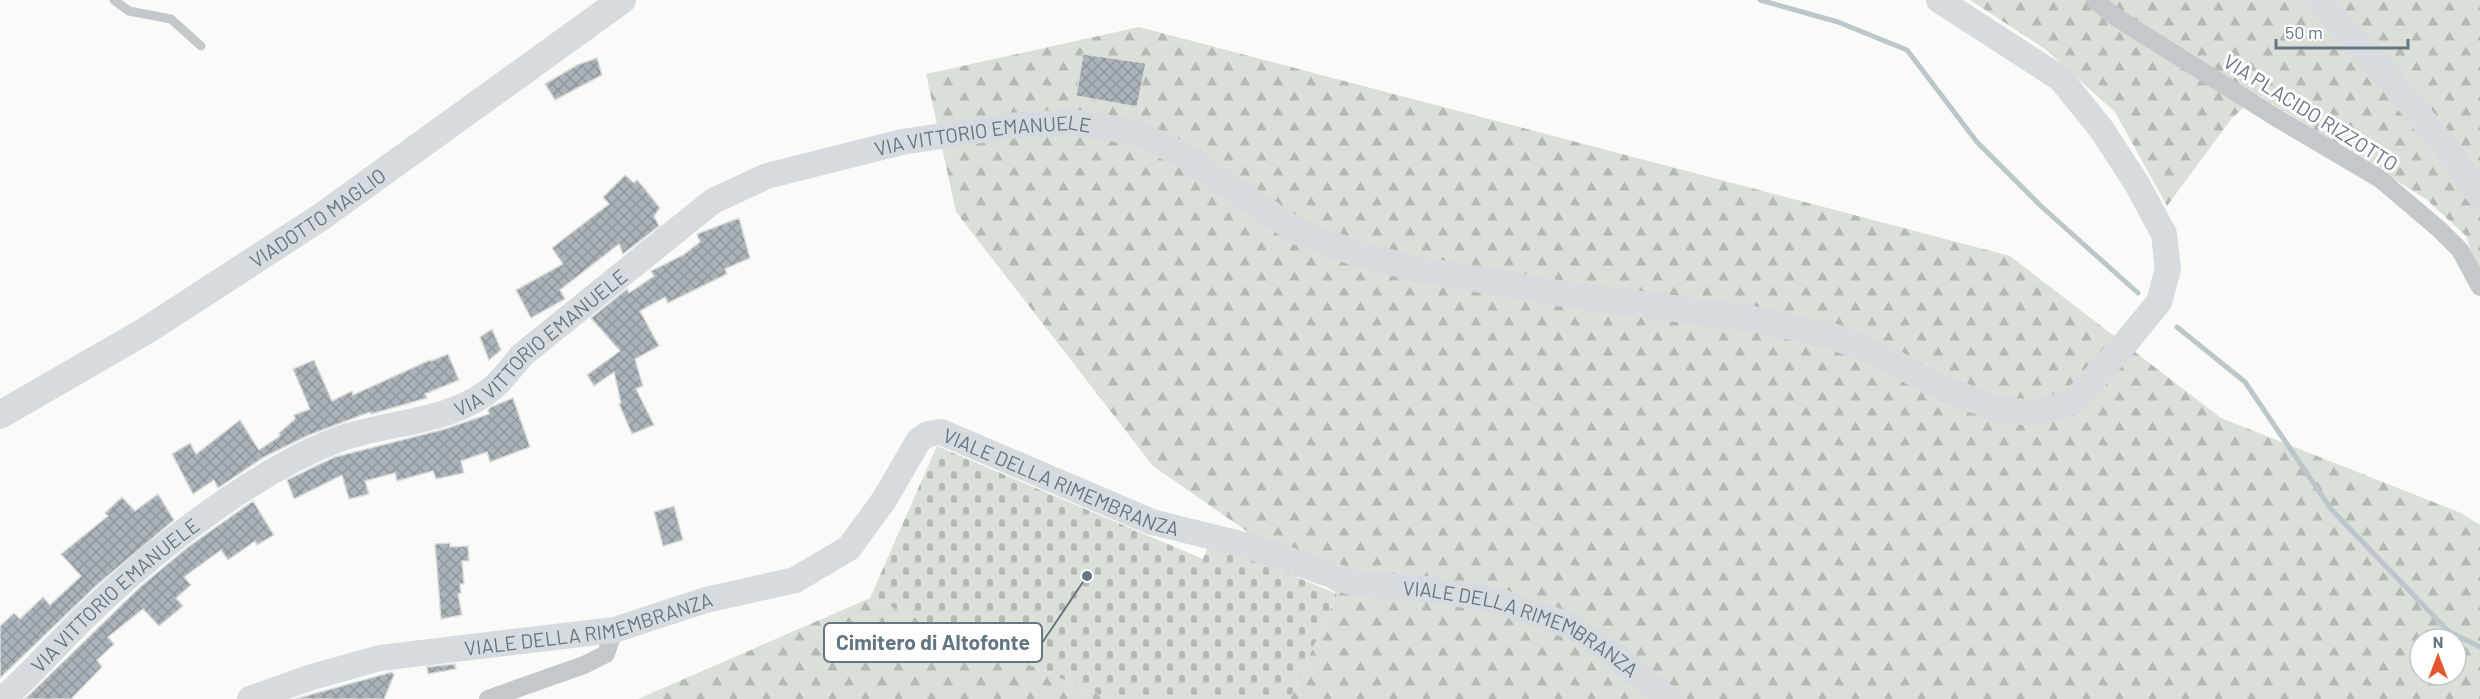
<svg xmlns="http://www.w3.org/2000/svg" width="2480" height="699" viewBox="0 0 2480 699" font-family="Barlow,sans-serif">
	<defs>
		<pattern id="forest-firs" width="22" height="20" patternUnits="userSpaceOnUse" patternTransform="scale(1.5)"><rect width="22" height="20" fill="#dadfd7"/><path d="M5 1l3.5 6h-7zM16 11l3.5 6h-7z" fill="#b4b9b4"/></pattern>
		<pattern id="cemetery-stones" width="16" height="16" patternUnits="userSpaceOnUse" patternTransform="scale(1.5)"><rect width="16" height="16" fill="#dadfd7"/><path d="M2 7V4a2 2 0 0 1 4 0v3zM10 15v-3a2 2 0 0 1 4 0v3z" fill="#b4b9b4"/></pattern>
		<pattern id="building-cross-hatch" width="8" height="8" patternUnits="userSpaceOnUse" patternTransform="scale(1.5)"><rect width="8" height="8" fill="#aab3b9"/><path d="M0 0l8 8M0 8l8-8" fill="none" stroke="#8e969c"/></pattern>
	</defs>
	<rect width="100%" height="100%" fill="#fafaf8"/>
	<!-- forest -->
	<g fill="url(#forest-firs)" fill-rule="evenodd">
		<path d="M1970,0H2480V278L2466,236L2426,199L2258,95L2232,118L2167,206L2115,112L2045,49Z"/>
		<path d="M1139,27L2010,256L2221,418L2461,513L2480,525V699H1290L1337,594L1153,466L956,212L926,74ZM2420,639H2456V675H2420Z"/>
		<path d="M870,598L1110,699H638Z"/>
	</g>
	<!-- cemetery -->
	<path fill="url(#cemetery-stones)" d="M937,446L1203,559L1210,541L1337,594L1290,699H1110L870,598Z"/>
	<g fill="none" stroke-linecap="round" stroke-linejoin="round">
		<!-- stream -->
		<g stroke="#bbc7cb" stroke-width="5">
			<path d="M1760,0L1838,22L1907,50L1977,142L2042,207L2138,293"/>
			<path d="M2177,327L2245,382L2331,509L2448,631L2480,647"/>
		</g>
	</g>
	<!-- building -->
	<g fill="url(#building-cross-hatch)" stroke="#dcdcda" stroke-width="1.5">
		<path d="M1083,54L1146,63L1137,107L1076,96Z"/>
		<path d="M597,58L602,75L555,100L545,84L577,65Z"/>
		<path d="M625,175L634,183L637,180L644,188L660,208L654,216L659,226L623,254L619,244L560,290L565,299L531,318L516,290L563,264L552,248L609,204L603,197Z"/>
		<path d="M739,218L750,258L725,269L727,274L668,303L665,297L640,311L659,346L635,359L643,386L636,389L654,425L632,434L619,404L621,403L614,372L594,386L587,375L620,351L591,318L627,289L629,293L654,276L651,271L683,255L700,242L697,234Z"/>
		<path d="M492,329L501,350L489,360L480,337Z"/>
		<path d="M448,354L459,380L425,394L427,398L371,414L370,412L309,435L264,457L218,488L214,480L193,494L172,454L190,443L196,454L240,420L259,450L280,436L279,433L295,419L294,415L310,409L293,369L314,360L332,401L352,391L353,395L430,360L431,361Z"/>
		<path d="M513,398L530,447L490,462L487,452L461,461L464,473L436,479L433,471L397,481L395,473L365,481L369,494L349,499L342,475L294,499L287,480L322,463L335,457L445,429L489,414L488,410L491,407Z"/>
		<path d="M158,494L174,520L97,585L0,678V626L14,613L20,619L43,597L50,605L81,576L61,554L108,516L105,513L122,497L135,511Z"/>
		<path d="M253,501L274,535L257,545L255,541L228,560L221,550L184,577L191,585L176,598L183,606L159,626L143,609L108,637L114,644L97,660L102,667L71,699H25L140,587L188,547Z"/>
		<path d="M674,506L683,540L663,546L654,512Z"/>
		<path d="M450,543V547L468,546L469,561H462L464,584H460L461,593L458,594L462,615L441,619L435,544Z"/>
		<path d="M455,664L456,669L428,674L427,667Z"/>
		<path d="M392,672L394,675L384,699H295Z"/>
	</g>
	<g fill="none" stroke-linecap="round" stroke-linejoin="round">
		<!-- lane -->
		<path stroke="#c3c8cc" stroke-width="9" d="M114,0L129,11L171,19L201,46"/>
		<!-- street -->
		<g stroke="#c3c8cc" stroke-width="18">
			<path d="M2095,0L2114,16L2280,120L2380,179L2440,230L2460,250L2480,287"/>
			<path d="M488,699L584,665L606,654L614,630"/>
		</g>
		<!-- secondary -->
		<g stroke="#d6dbdf" stroke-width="26">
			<path d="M2318,0L2388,77L2451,154L2480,196"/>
			<path id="s1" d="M3,699C32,673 58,643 86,616C141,562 213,505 280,467C298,457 318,447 337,440C388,421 452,424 495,386C505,377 513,365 522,355L713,201L767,176L902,142L1008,126L1073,122L1134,132L1183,155L1298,232L1358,254L1417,269L1558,293L1753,319L1829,335L1881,355L1931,383L1999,410L2039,413L2074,401L2123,346L2159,302L2168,269L2164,234L2137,184L2102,130L2061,79L1939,0"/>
			<path id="s2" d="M250,699L312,677L380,658L614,630L706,600L795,580L849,548L884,500L919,440L928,434L941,432L1152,522L1249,546L1357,584L1429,589L1496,600L1571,626L1616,656L1668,699"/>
		</g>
		<!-- primary -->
		<path stroke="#d6dbdf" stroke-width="28" id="s3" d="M0,415L147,330L321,217L622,0"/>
	</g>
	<g text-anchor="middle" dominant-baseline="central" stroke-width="6" stroke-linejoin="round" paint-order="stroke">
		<!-- street labels -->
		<g font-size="20" fill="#657683" stroke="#fff">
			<text transform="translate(2311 112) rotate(32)">VIA PLACIDO RIZZOTTO</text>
			<text stroke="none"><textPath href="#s1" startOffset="1161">VIA VITTORIO EMANUELE</textPath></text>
			<text stroke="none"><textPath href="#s3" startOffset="374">VIADOTTO MAGLIO</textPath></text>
			<text stroke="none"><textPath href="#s1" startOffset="657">VIA VITTORIO EMANUELE</textPath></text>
			<text stroke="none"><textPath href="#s2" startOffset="906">VIALE DELLA RIMEMBRANZA</textPath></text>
			<text stroke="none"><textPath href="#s1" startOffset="153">VIA VITTORIO EMANUELE</textPath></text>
			<text stroke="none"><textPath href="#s2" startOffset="348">VIALE DELLA RIMEMBRANZA</textPath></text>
			<text stroke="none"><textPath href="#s2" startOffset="1392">VIALE DELLA RIMEMBRANZA</textPath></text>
		</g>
	</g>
	<!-- callouts -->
	<path fill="none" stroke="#657683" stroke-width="2" d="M1087 576L1042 643"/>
	<circle fill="#657683" stroke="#fff" stroke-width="2" cx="1087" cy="576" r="6"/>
	<rect fill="#fff" stroke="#657683" stroke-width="2" x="824" y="623" width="218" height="39" rx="6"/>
	<g font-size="21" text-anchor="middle" font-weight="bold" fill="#657683">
		<text x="933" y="650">Cimitero di Altofonte</text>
	</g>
	<!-- north arrow -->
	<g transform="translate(2438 657)"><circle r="28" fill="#ffffff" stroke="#c1c8cd" stroke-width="1.5"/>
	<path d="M0-4.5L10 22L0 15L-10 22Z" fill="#e4572e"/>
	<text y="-9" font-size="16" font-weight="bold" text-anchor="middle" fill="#657683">N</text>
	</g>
	<!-- scale -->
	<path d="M2276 39v9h132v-9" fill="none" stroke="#657683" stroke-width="3"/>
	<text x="2285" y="39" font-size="18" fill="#657683" stroke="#ffffff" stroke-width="4.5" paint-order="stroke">50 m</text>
</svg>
